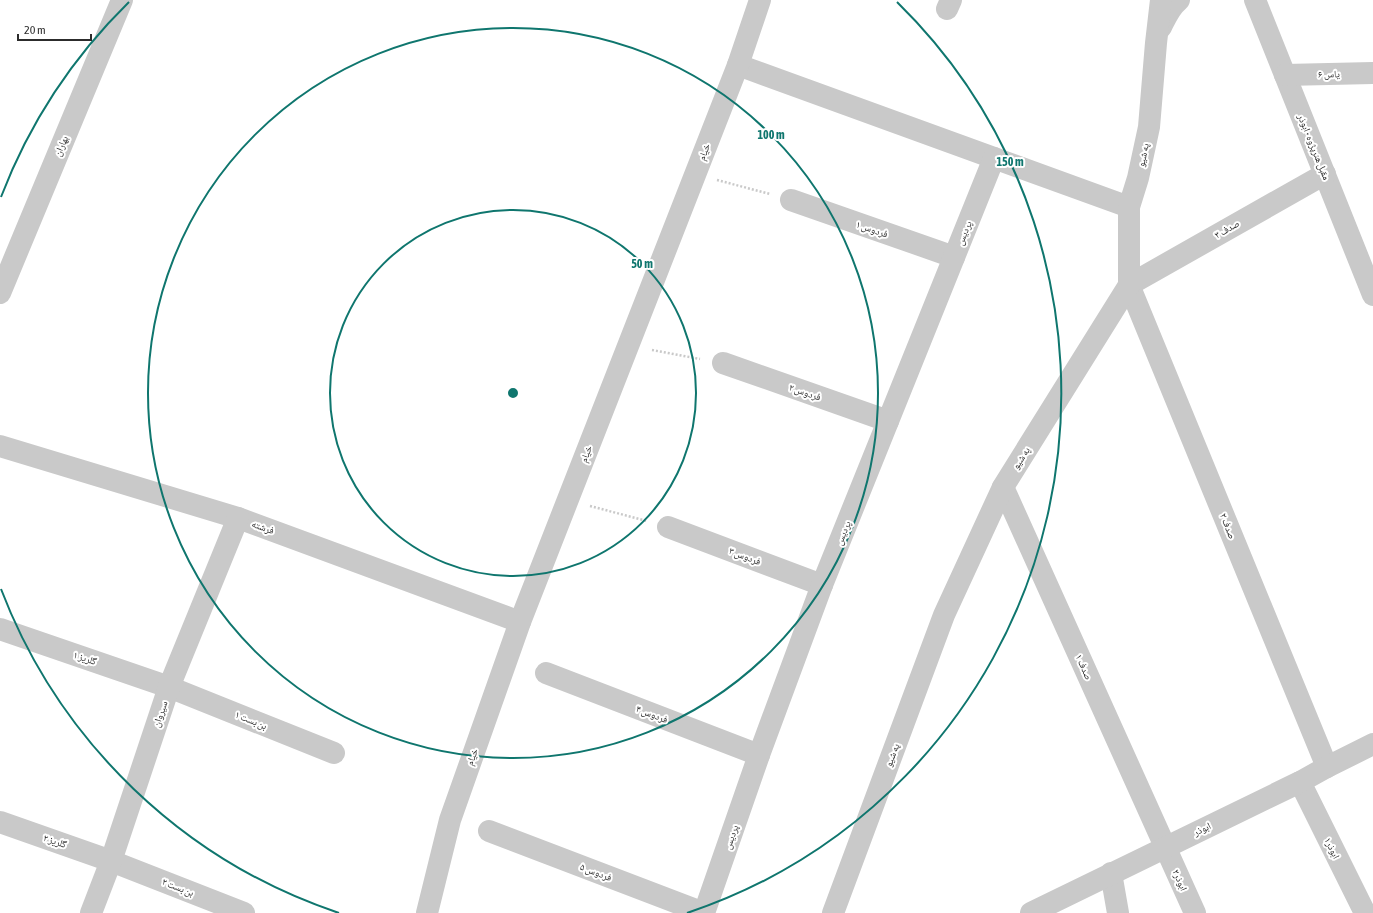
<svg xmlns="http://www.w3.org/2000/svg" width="1373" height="913" viewBox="0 0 1373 913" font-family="'Asap Condensed','Noto Naskh Arabic',sans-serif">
	<rect width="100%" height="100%" fill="#fff"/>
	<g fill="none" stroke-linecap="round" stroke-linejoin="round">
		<!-- path -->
		<g stroke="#c9c9c9" stroke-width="2.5" stroke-dasharray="2 2" stroke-linecap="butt">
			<path d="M717,180L770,194"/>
			<path d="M652,350L700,359"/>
			<path d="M590,506L647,521"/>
		</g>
		<!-- minor -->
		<g stroke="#c9c9c9" stroke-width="22">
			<path d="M1255,0L1373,295"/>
			<path d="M947,9L951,0"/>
			<path d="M1161,27C1166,17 1170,7 1179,0"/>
			<path d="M738,65L1129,207"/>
			<path d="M1285,75L1373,73"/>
			<path d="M1325,174L1129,285L1327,767"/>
			<path d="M791,200L954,257"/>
			<path d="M0,293L122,0"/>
			<path d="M723,363L888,421"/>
			<path d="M0,446L238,518L520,622"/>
			<path d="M1003,487L1195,913"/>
			<path d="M668,527L822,585"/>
			<path d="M0,629L169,687L334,753"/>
			<path d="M546,673L759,755"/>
			<path d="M1300,782L1365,913"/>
			<path d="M0,822L111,861L244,913"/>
			<path d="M489,831L704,913"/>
			<path d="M1111,873L1118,913"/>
			<path d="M91,913L111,861L169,687L238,518"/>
			<path d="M427,913L450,820L520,622L738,65L760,0"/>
			<path d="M704,913L759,755L822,585L994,158"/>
			<path d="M833,913L944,615L1003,487L1129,285V207L1138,178L1149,127L1156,43L1161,0"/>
			<path d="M1031,913L1300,782L1327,767L1373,744"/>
		</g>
	</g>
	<!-- distance rings -->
	<g fill="none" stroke="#0f766e" stroke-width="2">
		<circle cx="513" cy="393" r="183"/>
		<circle cx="513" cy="393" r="365"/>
		<path d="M339 913A548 548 0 0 1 1 589M1 197A548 548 0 0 1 129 2M897 2A548 548 0 0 1 687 913"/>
	</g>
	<g text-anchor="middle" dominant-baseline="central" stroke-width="4" stroke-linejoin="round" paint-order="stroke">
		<!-- street labels -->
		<g font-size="10" fill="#2c2c2c" stroke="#fff">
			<text transform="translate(1329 74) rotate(-1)">یاس ۶</text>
			<text transform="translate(61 146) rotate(-67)">بهاران</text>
			<text transform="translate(1314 147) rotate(68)">مقبل هنرپژوه - ابوذر</text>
			<text transform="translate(704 152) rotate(-69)">خیام</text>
			<text transform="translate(1143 155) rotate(-78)">په شیو</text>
			<text transform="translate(872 229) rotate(19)">فردوس ۱</text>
			<text transform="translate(1227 229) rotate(-30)">صدف ۳</text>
			<text transform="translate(964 233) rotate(-68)">پردیس</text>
			<text transform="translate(805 392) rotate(19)">فردوس ۲</text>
			<text transform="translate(586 454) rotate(-69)">خیام</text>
			<text transform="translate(1021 458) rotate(-58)">په شیو</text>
			<text transform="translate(1228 526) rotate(68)">صدف ۲</text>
			<text transform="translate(263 527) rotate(20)">فرشته</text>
			<text transform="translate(843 533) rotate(-68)">پردیس</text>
			<text transform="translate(745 556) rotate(21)">فردوس ۳</text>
			<text transform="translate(85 658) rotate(19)">گلریز ۱</text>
			<text transform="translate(1084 667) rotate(66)">صدف ۱</text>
			<text transform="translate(160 714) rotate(-71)">سیروان</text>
			<text transform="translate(652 714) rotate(21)">فردوس ۴</text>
			<text transform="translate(251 720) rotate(22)">بن بست ۱</text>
			<text transform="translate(892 755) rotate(-69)">په شیو</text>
			<text transform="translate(472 757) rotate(-70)">خیام</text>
			<text transform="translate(1202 829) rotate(-26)">ابوذر</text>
			<text transform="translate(731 837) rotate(-71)">پردیس</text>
			<text transform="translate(55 841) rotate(19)">گلریز ۲</text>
			<text transform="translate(1332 848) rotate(64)">ابوذر۱</text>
			<text transform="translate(596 872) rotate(21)">فردوس ۵</text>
			<text transform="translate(1180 880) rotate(66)">ابوذر۲</text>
			<text transform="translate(178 887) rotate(21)">بن بست ۲</text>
		</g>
	</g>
	<circle cx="513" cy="393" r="6" fill="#0f766e" stroke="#fff" stroke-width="2"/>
	<g font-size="12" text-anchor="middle" font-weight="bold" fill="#0f766e" stroke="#fff" stroke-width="4" stroke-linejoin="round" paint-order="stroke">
		<text x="771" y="139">100 m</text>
		<text x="1010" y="166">150 m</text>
		<text x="642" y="268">50 m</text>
	</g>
	<!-- scale -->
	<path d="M18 34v6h73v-6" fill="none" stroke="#2c2c2c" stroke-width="2"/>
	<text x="24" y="34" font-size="12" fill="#2c2c2c" stroke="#ffffff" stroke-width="3" paint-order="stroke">20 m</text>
</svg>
